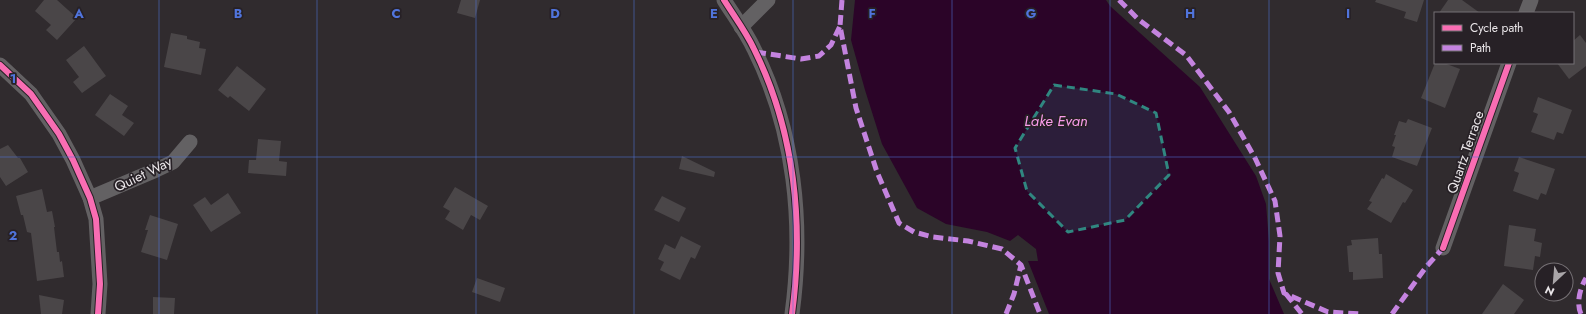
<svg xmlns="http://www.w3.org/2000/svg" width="1586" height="314" viewBox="0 0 1586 314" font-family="Jost,sans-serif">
	<rect width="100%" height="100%" fill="#302b2e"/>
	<!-- water -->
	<path fill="#2b0428" d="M855,0H1106L1110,6L1200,87L1256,176L1266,204L1269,242V279L1284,314H1049L1028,261H1038L1036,249L1018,235L1010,241L987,232L946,224L917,208L882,144L865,90L851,40Z"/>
	<!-- building -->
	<g fill="#4a4648">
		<path d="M44,0H57L77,18L57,40L46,30L51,25L35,11Z"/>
		<path d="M461,0H480L475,18L457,13Z"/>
		<path d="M1376,0H1424L1417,22L1404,18L1406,12L1375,2Z"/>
		<path d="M1448,0H1462L1480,13H1439Z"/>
		<path d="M171,33L187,36V39L200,42L199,48L206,49L201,75L164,67Z"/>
		<path d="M1580,35L1586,43V66L1569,79L1557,63H1573V41Z"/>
		<path d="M84,46L106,76L82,93L73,82L79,77L66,60Z"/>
		<path d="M1435,63H1444L1460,69L1445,108L1421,98Z"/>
		<path d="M237,66L266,89L249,111L230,96L228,98L218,90Z"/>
		<path d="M110,94L128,106L122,115L134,123L124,136L95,115Z"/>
		<path d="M1538,97L1572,110L1563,134L1557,132L1554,140L1531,132L1538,114L1533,112Z"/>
		<path d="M1408,119L1432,128L1417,166L1392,157L1395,147L1392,146L1396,135H1394L1399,121L1406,123Z"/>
		<path d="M258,139L281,141L279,161L287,162L286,176L248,173L249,160H256Z"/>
		<path d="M8,145L18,158H20L28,172L6,186L0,177V149Z"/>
		<path d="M682,156L715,172L714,177L679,169Z"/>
		<path d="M1519,157L1555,169L1546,195L1541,193L1538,200L1513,191L1519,173L1514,171Z"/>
		<path d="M1386,174L1413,190L1405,203L1403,202L1391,223L1367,209L1372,202L1369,201L1382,178L1384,179Z"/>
		<path d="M455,187L488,206L480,220L471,215L463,230L445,219L450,211L443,207Z"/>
		<path d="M42,189L47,212L52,211L55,227H54L57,252H59L60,262L62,261L64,277L37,281L31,233L27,232L23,215H21L16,196Z"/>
		<path d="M228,193L241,213L211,232L193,205L205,197L211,205Z"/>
		<path d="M662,196L686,208L679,222L654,210Z"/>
		<path d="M150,215L178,224L167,260L141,252L148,230H145Z"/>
		<path d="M1509,225L1536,229L1534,241L1542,243L1540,257L1535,256L1533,270L1504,266Z"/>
		<path d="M681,236L701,246L695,259L691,257L680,280L660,270L664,262L658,259L665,244L675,249Z"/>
		<path d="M1378,238L1379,254H1382L1383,278L1353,280V272H1349L1347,246L1352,245L1351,240Z"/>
		<path d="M477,278L505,288L500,302L472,292Z"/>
		<path d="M1503,284L1524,300L1514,314H1482Z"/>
		<path d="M39,295L64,300L62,314H41Z"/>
		<path d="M153,297L175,298L174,314H153Z"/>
	</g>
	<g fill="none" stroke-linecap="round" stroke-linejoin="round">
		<!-- minor -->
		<g stroke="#636163" stroke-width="15">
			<path d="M724,0C734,16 746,32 754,49C795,131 804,225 792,314"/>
			<path d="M1526,13L1531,0"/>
			<path d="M741,27L768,0"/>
			<path d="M0,65L31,94L59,134L73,160L90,198L96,219L100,284L98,314"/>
			<path d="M90,198L156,170L173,162L190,142"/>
			<path d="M1443,248L1509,63"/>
		</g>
		<!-- quiet -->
		<g stroke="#c483df" stroke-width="5" stroke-dasharray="10 5" stroke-linecap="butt">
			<path d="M842,0L840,26L856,108L877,172L899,223L914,232L933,237L968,241L1002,249L1021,265L1040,314"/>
			<path d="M1119,0L1138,19L1186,55L1229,112L1255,158L1275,201L1280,236L1278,273L1284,293L1328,312L1361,314"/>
			<path d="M756,52L801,59L819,56L831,45L840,26"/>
			<path d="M1286,294L1302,314"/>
			<path d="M1006,314L1014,294L1021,265"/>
			<path d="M1392,314L1426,267L1443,248"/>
			<path d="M1581,314C1576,303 1580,288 1586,278"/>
		</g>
		<!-- cycleway casing -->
		<g stroke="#272126" stroke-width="8">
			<g id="cycleway">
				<path d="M724,0C734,16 746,32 754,49C795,131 804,225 792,314"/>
				<path d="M0,65L31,94L59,134L73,160L90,198L96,219L100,284L98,314"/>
				<path d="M1443,248L1509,63"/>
			</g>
		</g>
		<!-- cycleway -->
		<use href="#cycleway" stroke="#f96db3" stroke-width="6"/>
	</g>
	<!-- marked area -->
	<path fill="#308780" fill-opacity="0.2" stroke="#308780" stroke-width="3" stroke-dasharray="8 5" stroke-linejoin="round" d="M1054,85L1116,94L1156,113L1169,175L1125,220L1068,232L1027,191L1015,148Z"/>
	<!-- grid -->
	<path fill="none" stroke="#5074dc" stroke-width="1" stroke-opacity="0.55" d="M159,0V314M317,0V314M476,0V314M634,0V314M793,0V314M952,0V314M1110,0V314M1269,0V314M1427,0V314M0,157H1586"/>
	<g text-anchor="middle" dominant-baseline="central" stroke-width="3.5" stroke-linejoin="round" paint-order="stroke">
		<!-- street labels -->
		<g font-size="14" fill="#eae6e9" stroke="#272126">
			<text transform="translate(1465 152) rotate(-71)">Quartz Terrace</text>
			<text transform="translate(143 174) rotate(-26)">Quiet Way</text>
		</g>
		<!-- water labels -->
		<g font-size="15" font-style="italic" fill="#f99cea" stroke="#272126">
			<text x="1056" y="121">Lake Evan</text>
		</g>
	</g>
	<g font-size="13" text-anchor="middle" font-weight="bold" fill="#5074dc" stroke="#272126" stroke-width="3.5" stroke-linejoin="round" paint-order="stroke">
		<text x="79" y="18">A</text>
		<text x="238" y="18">B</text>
		<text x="396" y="18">C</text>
		<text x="555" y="18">D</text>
		<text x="714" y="18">E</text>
		<text x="872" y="18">F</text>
		<text x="1031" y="18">G</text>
		<text x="1190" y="18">H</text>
		<text x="1348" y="18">I</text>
		<text x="13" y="83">1</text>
		<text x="13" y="240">2</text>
	</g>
	<!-- legend -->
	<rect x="1434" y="12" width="140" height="52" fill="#272126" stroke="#757074"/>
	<rect x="1442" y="25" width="20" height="6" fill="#f96db3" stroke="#757074"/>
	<text x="1470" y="32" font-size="12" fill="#eae6e9">Cycle path</text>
	<rect x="1442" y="45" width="20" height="6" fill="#c483df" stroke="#757074"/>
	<text x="1470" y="52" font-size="12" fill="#eae6e9">Path</text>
	<!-- north arrow -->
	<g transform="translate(1554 282) rotate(206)"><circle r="19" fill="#272126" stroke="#757074"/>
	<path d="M0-3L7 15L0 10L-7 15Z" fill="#a9a5a8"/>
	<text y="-6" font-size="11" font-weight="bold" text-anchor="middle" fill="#eae6e9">N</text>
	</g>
</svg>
